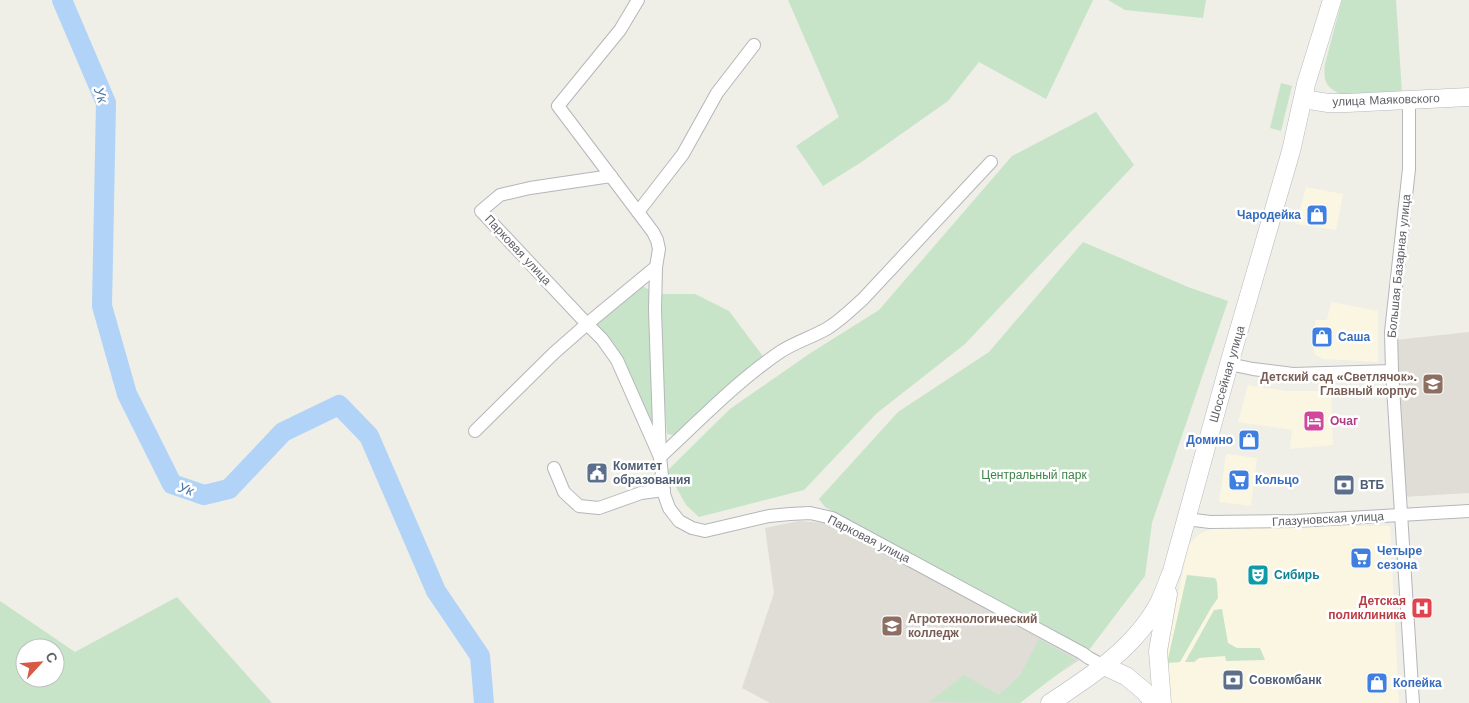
<svg xmlns="http://www.w3.org/2000/svg" width="1469" height="703" viewBox="0 0 1469 703" font-family="'Work Sans',sans-serif">
	<rect width="100%" height="100%" fill="#efeee7"/>
	<!-- commercial -->
	<g fill="#fbf6e1">
		<path d="M1306,187L1343,194L1336,230L1296,224Z"/>
		<path d="M1331,302L1378,311V362L1323,359L1314,354L1315,320H1327Z"/>
		<path d="M1248,385L1287,391H1331L1333,445L1290,449L1292,430L1238,422Z"/>
		<path d="M1226,454L1257,458L1251,506L1219,502Z"/>
		<path d="M1291,526H1390L1399,703H1169L1165,662L1188,545L1198,535L1213,528Z"/>
	</g>
	<!-- education -->
	<g fill="#dfddd6">
		<path d="M1469,332V493L1403,497L1395,340Z"/>
		<path d="M799,521L826,523L958,591L1081,659L1014,703H770L742,688L774,593L765,528Z"/>
	</g>
	<!-- green -->
	<g fill="#c7e4c8" fill-rule="evenodd">
		<path d="M788,0H1093L1046,99L979,62L948,101L860,163L823,186L796,146L839,117Z"/>
		<path d="M1108,0H1206L1203,18L1125,10Z"/>
		<path d="M1342,0H1396L1402,94L1343,95C1326,88 1323,82 1325,64Z"/>
		<path d="M1281,83L1292,86L1281,131L1270,128Z"/>
		<path d="M1096,112L1134,165L965,344L877,413L804,490L699,517L686,505L667,471L730,409L809,354L879,310L1012,156Z"/>
		<path d="M1083,242L1188,287L1228,301L1152,523L1145,576L1089,650L1083,649L825,507L819,499L898,412L989,352Z"/>
		<path d="M641,285L651,291L655,432L592,324Z"/>
		<path d="M660,294H695L729,311L765,359L680,436L667,434L661,353Z"/>
		<path d="M1187,575L1215,578L1217,582L1218,598L1211,608L1180,662L1167,663Z"/>
		<path d="M177,597L272,703H0V601L75,652ZM25,648H55V678H25Z"/>
		<path d="M1222,609L1228,643L1237,648H1260L1265,660L1226,661L1225,656L1199,658L1194,662H1185L1214,610Z"/>
		<path d="M1039,639L1076,660L1020,703L929,702L964,675L999,695L1020,675Z"/>
	</g>
	<g fill="none" stroke-linecap="round" stroke-linejoin="round">
		<!-- river -->
		<path stroke="#b0d3f7" stroke-width="20" d="M62,0L106,103L102,306L127,394L172,484L204,495L229,489L283,432L339,405L369,436L436,591L480,656L484,703"/>
		<!-- street casing -->
		<g stroke="#b4b6ba" stroke-width="14">
			<g id="street">
				<path d="M638,0L620,30L558,106L653,232L657,240L659,249L656,267L655,310L660,457L664,494L669,508L679,521L692,528L705,531L769,516L790,514L810,513L832,518L1082,653L1089,658L1104,666"/>
				<path d="M1409,99V169L1391,332L1392,371L1413,703"/>
				<path d="M611,176L530,188L500,195L481,211L587,324L602,339L617,360L660,457C699,421 736,382 780,352C795,342 813,337 828,328C841,320 852,309 863,299L991,162"/>
				<path d="M638,212L683,154L717,93L754,45"/>
				<path d="M1229,364L1253,369L1293,374L1392,371"/>
				<path d="M475,431L554,353L587,324L656,267"/>
				<path d="M554,468L564,492L579,506L599,508L641,493L664,490"/>
				<path d="M1186,519L1210,522L1296,521L1469,511"/>
			</g>
		</g>
		<!-- secondary casing -->
		<g stroke="#b6b8bd" stroke-width="19">
			<g id="secondary">
				<path d="M1303,99L1328,103H1347L1469,97"/>
				<path d="M1104,666L1126,676L1144,691L1154,703"/>
				<path d="M1050,703C1091,676 1135,648 1159,603C1164,592 1168,581 1172,571L1229,364L1291,151L1306,84L1332,0"/>
				<path d="M1162,703L1158,651L1168,594"/>
			</g>
		</g>
		<!-- street -->
		<use href="#street" stroke="#fff" stroke-width="12"/>
		<!-- secondary -->
		<use href="#secondary" stroke="#fff" stroke-width="18"/>
	</g>
	<!-- icons -->
	<defs>
		<g id="shop-square" transform="scale(1.125)"><rect x="-9" y="-9" width="18" height="18" rx="4" fill="#3f7fe0" stroke="#fff"/><path d="M-5-2.5h2.3a2.7 3.5 0 0 1 5.4 0H5L5.5 6h-11ZM-1.5-2.5h3a1.5 2.3 0 0 0-3 0Z" fill="#fff"/></g>
		<g id="school-square" transform="scale(1.125)"><rect x="-9" y="-9" width="18" height="18" rx="4" fill="#8d6e63" stroke="#fff"/><path d="M0-5L7-2L0 1L-7-2ZM-4 1L0 2.5L4 1V4Q0 6-4 4Z" fill="#fff"/></g>
		<g id="hotel-square" transform="scale(1.125)"><rect x="-9" y="-9" width="18" height="18" rx="4" fill="#d1479c" stroke="#fff"/><path d="M-6-4.5h1.5V1H6V5H4.5V3h-9V5H-6ZM-4 0a1.8 1.8 0 1 1 3.6 0ZM.5 0V-2.5h3Q6-2.5 6 0Z" fill="#fff"/></g>
		<g id="civic-square" transform="scale(1.125)"><rect x="-9" y="-9" width="18" height="18" rx="4" fill="#5c6f8a" stroke="#fff"/><path d="M-.6-6.5H3V-4.5H.6V-3L4-1V1h2V6H-6V1h2V-1L-.6-3ZM-1.2 2.5V6h2.4V2.5Z" fill="#fff"/></g>
		<g id="supermarket-square" transform="scale(1.125)"><rect x="-9" y="-9" width="18" height="18" rx="4" fill="#3f7fe0" stroke="#fff"/><path d="M-6-5.5h2.5l.6 2H6L4.5 2H-2.5L-4.4-4H-6ZM-1.5 3.2a1.3 1.3 0 1 0 .1 0ZM3 3.2a1.3 1.3 0 1 0 .1 0Z" fill="#fff"/></g>
		<g id="bank-square" transform="scale(1.125)"><rect x="-9" y="-9" width="18" height="18" rx="4" fill="#5c6f8a" stroke="#fff"/><path d="M-6-4H6V4H-6ZM0-2.3a2.3 2.3 0 1 0 0 4.6a2.3 2.3 0 1 0 0-4.6Z" fill="#fff"/></g>
		<g id="theatre-square" transform="scale(1.125)"><rect x="-9" y="-9" width="18" height="18" rx="4" fill="#0f9aa8" stroke="#fff"/><path d="M-5-5.5Q0-4 5-5.5V0Q5 5 0 6Q-5 5-5 0ZM-3.3-2.5H-1v1.5H-3.3ZM1-2.5H3.3v1.5H1ZM-2.8 1Q0 5.5 2.8 1Z" fill="#fff"/></g>
		<g id="hospital-square" transform="scale(1.125)"><rect x="-9" y="-9" width="18" height="18" rx="4" fill="#e0444e" stroke="#fff"/><path d="M-5-5h3v3.5h4V-5h3V5h-3V1.5h-4V5h-3Z" fill="#fff"/></g>
		<g id="university-square" transform="scale(1.125)"><rect x="-9" y="-9" width="18" height="18" rx="4" fill="#8d6e63" stroke="#fff"/><path d="M0-5L7-2L0 1L-7-2ZM-4 1L0 2.5L4 1V4Q0 6-4 4Z" fill="#fff"/></g>
	</defs>
	<g fill-rule="evenodd">
		<use href="#shop-square" x="1317" y="215"/>
		<use href="#shop-square" x="1322" y="337"/>
		<use href="#school-square" x="1433" y="384"/>
		<use href="#hotel-square" x="1314" y="421"/>
		<use href="#shop-square" x="1249" y="440"/>
		<use href="#civic-square" x="597" y="473"/>
		<use href="#supermarket-square" x="1239" y="480"/>
		<use href="#bank-square" x="1344" y="485"/>
		<use href="#supermarket-square" x="1361" y="558"/>
		<use href="#theatre-square" x="1258" y="575"/>
		<use href="#hospital-square" x="1422" y="608"/>
		<use href="#university-square" x="892" y="626"/>
		<use href="#bank-square" x="1233" y="680"/>
		<use href="#shop-square" x="1377" y="683"/>
	</g>
	<g text-anchor="middle" dominant-baseline="central" stroke-width="5" stroke-linejoin="round" paint-order="stroke">
		<!-- street labels -->
		<g font-size="12" fill="#5f6166" stroke="#fff">
			<text transform="translate(1386 100) rotate(-2)">улица Маяковского</text>
			<text transform="translate(518 250) rotate(47)">Парковая улица</text>
			<text transform="translate(1399 266) rotate(-84)">Большая Базарная улица</text>
			<text transform="translate(1227 374) rotate(-74)">Шоссейная улица</text>
			<text transform="translate(1328 519) rotate(-3)">Глазуновская улица</text>
			<text transform="translate(869 539) rotate(27)">Парковая улица</text>
		</g>
		<!-- shop labels -->
		<g font-size="12" font-weight="bold" fill="#366cbe" stroke="#fff" text-anchor="start">
			<text x="1301" y="215" text-anchor="end">Чародейка</text>
			<text x="1338" y="337">Саша</text>
			<text x="1233" y="440" text-anchor="end">Домино</text>
			<text x="1255" y="480">Кольцо</text>
			<text x="1377" y="551">Четыре<tspan x="1377" dy="14">сезона</tspan></text>
			<text x="1393" y="683">Копейка</text>
		</g>
		<!-- education labels -->
		<g font-size="12" font-weight="bold" fill="#785e54" stroke="#fff" text-anchor="end">
			<text x="1417" y="377">Детский сад «Светлячок».<tspan x="1417" dy="14">Главный корпус</tspan></text>
			<text x="908" y="619" text-anchor="start">Агротехнологический<tspan x="908" dy="14">колледж</tspan></text>
		</g>
		<!-- hotel labels -->
		<g font-size="12" font-weight="bold" fill="#b23c85" stroke="#fff" text-anchor="start">
			<text x="1330" y="421">Очаг</text>
		</g>
		<!-- service labels -->
		<g font-size="12" font-weight="bold" fill="#4e5e75" stroke="#fff" text-anchor="start">
			<text x="613" y="466">Комитет<tspan x="613" dy="14">образования</tspan></text>
			<text x="1360" y="485">ВТБ</text>
			<text x="1249" y="680">Совкомбанк</text>
		</g>
		<!-- park labels -->
		<g font-size="12" fill="#3f8447" stroke="#fff">
			<text x="1034" y="475">Центральный парк</text>
		</g>
		<!-- culture labels -->
		<g font-size="12" font-weight="bold" fill="#0d838f" stroke="#fff" text-anchor="start">
			<text x="1274" y="575">Сибирь</text>
		</g>
		<!-- health labels -->
		<g font-size="12" font-weight="bold" fill="#be3a42" stroke="#fff" text-anchor="end">
			<text x="1406" y="601">Детская<tspan x="1406" dy="14">поликлиника</tspan></text>
		</g>
		<!-- water labels -->
		<g font-size="14" font-style="italic" fill="#4d74a8" stroke="#fff">
			<text transform="translate(101 95) rotate(71)">Ук</text>
			<text transform="translate(186 489) rotate(18)">Ук</text>
		</g>
	</g>
	<!-- north arrow -->
	<g transform="translate(40 663) rotate(64)"><circle r="24" fill="#ffffff" stroke="#bfc0c2"/>
	<path d="M0-4L9 19L0 12L-9 19Z" fill="#d85944"/>
	<text y="-8" font-size="14" font-weight="bold" text-anchor="middle" fill="#5f6166">С</text>
	</g>
</svg>
